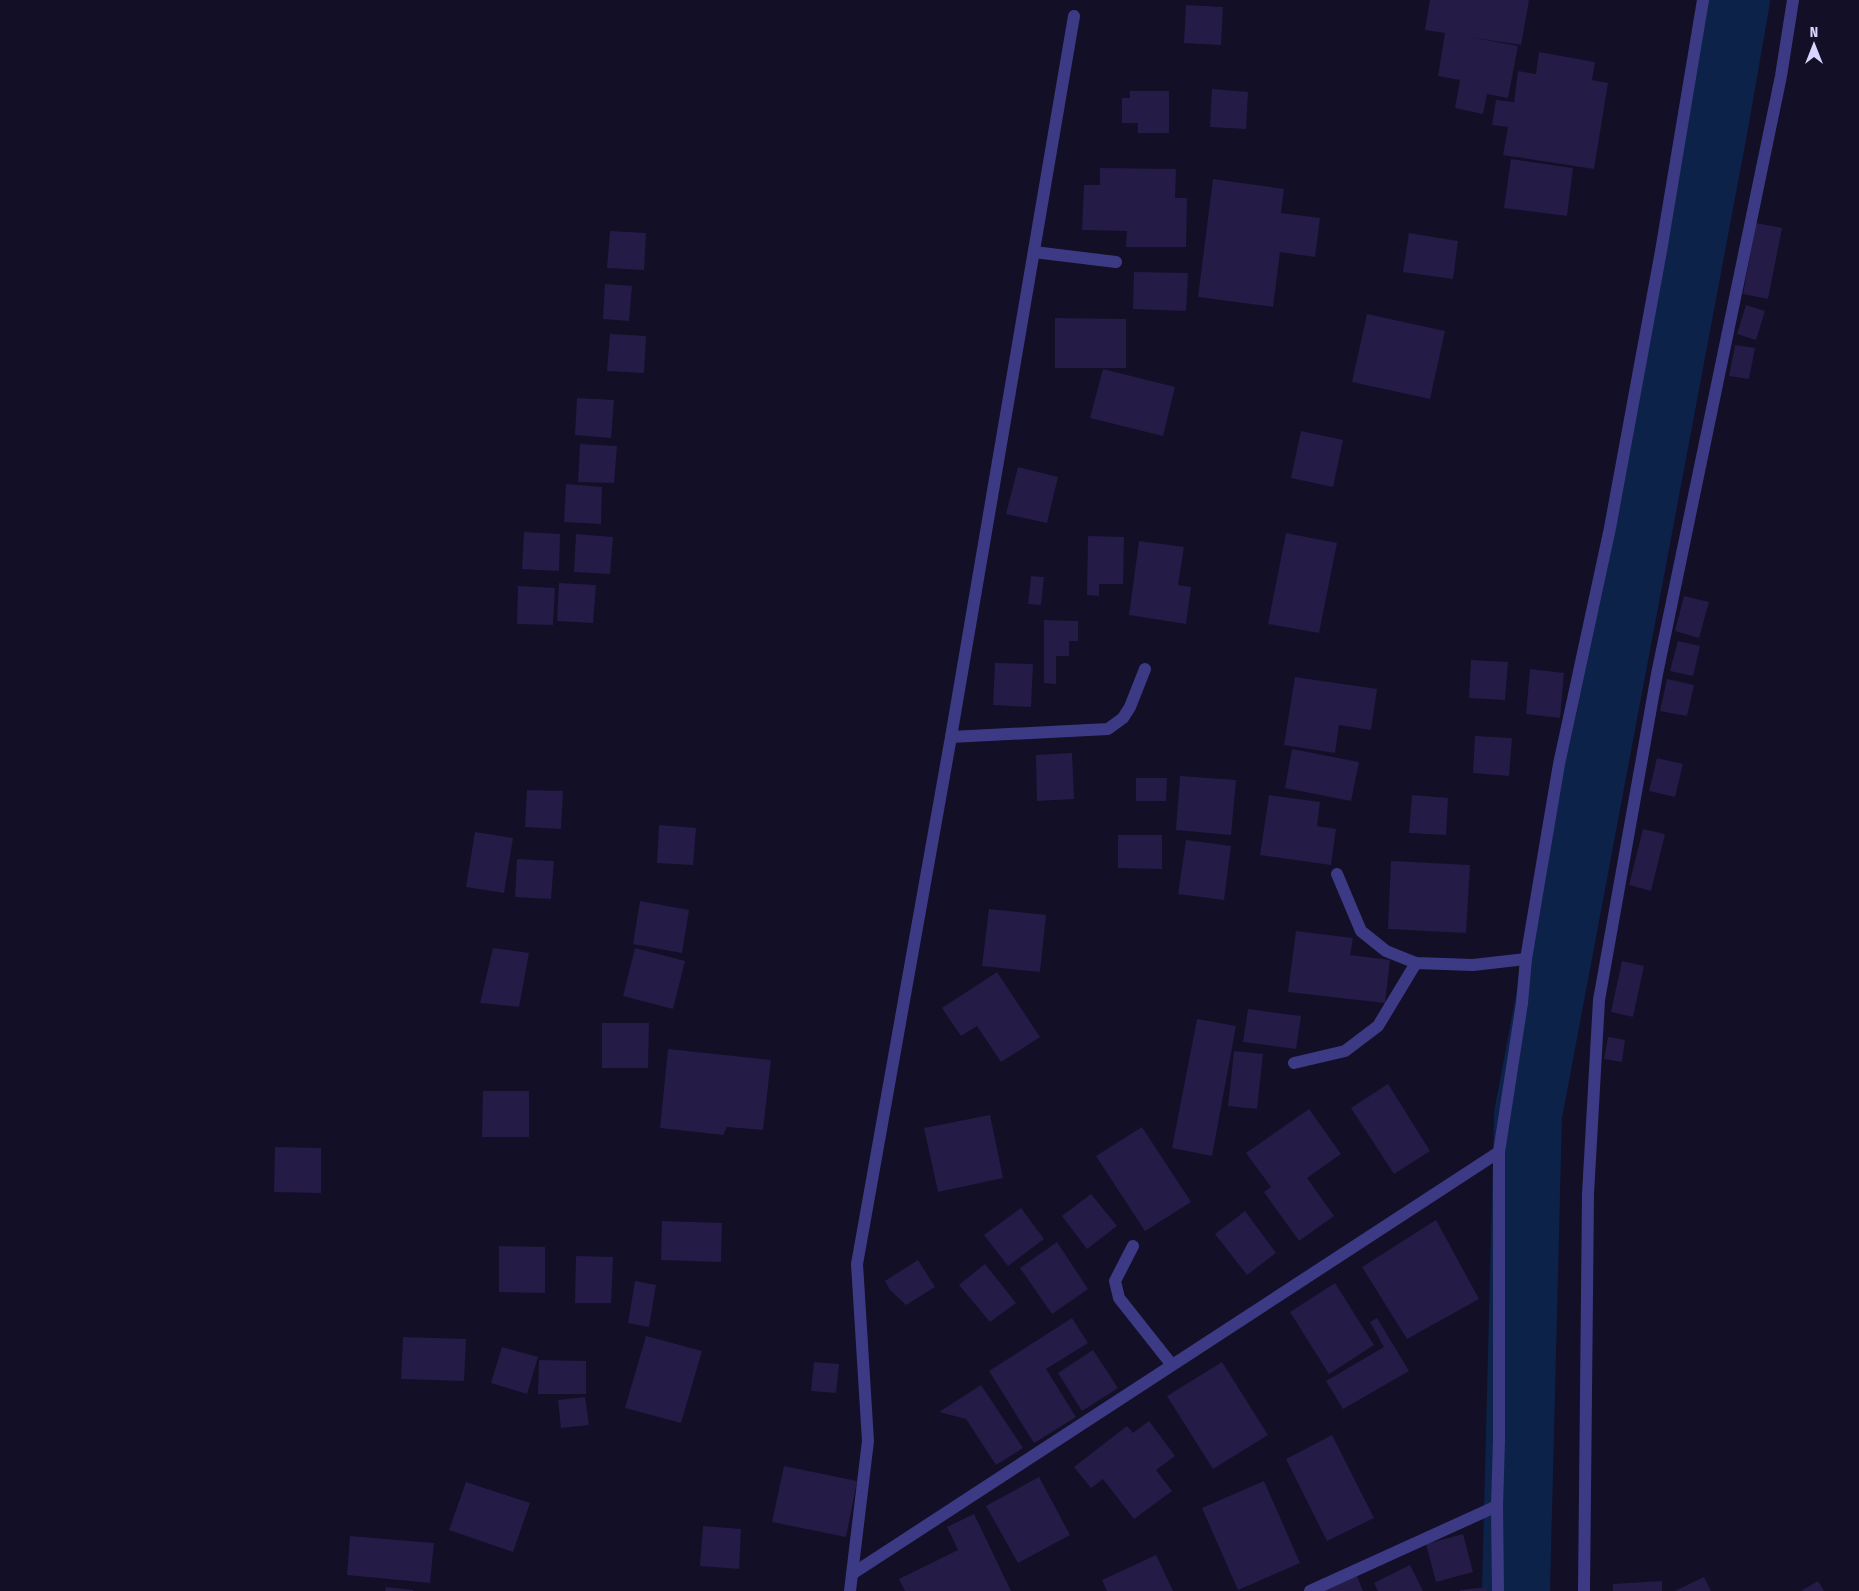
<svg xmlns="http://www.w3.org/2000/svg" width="1859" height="1591" viewBox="0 0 1859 1591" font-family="'Fira Sans Condensed',sans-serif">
	<rect width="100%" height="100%" fill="#130f26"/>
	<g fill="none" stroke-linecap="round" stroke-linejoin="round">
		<!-- river -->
		<path stroke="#0c2248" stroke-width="68" d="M1516,1591L1528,1115L1714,126L1736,0"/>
	</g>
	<!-- building -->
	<g fill="#241b47">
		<path d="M1430,0H1529L1521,45L1470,37L1518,46L1508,98L1487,94L1483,114L1455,108L1460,80L1438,76L1445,33L1425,30Z"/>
		<path d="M1186,5L1223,7L1221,45L1184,43Z"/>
		<path d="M1539,52L1595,62L1592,80L1608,83L1594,169L1503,155L1508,127L1492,125L1496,100L1514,102L1518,71L1536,74Z"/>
		<path d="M1212,89L1248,92L1246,129L1210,127Z"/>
		<path d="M1130,91H1169V133H1138V123H1122V98H1130Z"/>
		<path d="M1511,159L1573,168L1567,216L1504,208Z"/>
		<path d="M1100,168L1176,169L1175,198H1187L1186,247H1126L1127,231L1082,230L1084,185H1100Z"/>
		<path d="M1213,179L1284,189L1281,213L1320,218L1315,257L1280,252L1273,307L1198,297Z"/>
		<path d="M1756,223L1782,228L1768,299L1743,294Z"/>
		<path d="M610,231L646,233L644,270L607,268Z"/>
		<path d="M1409,233L1458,241L1453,279L1403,272Z"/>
		<path d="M1134,272L1188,273L1186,311L1133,309Z"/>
		<path d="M605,284L632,286L629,321L603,319Z"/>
		<path d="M1746,305L1765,311L1756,340L1737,334Z"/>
		<path d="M1367,314L1445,331L1430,399L1352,382Z"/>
		<path d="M1055,318L1126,319V368H1055Z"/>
		<path d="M610,334L646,336L644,373L607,371Z"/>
		<path d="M1735,345L1755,348L1749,379L1729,376Z"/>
		<path d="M1103,369L1175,387L1163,436L1090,418Z"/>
		<path d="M577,398L614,400L611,438L575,435Z"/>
		<path d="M1301,431L1343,440L1333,487L1291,478Z"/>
		<path d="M580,444L617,446L614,483L578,482Z"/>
		<path d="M1018,467L1058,477L1047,523L1006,514Z"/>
		<path d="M566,484L602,487L601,524L564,522Z"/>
		<path d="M524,532L560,534L559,571L522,569Z"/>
		<path d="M1286,533L1337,543L1319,633L1268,624Z"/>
		<path d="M576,534L613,537L610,574L574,572Z"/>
		<path d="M1088,536L1124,537L1123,584H1099V596L1087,595Z"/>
		<path d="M1139,541L1184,547L1178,585L1191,587L1186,624L1129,615Z"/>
		<path d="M1031,576L1044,577L1041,605L1028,604Z"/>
		<path d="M559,583L596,585L593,623L557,621Z"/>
		<path d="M518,586L555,588L553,625L517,624Z"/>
		<path d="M1684,596L1709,602L1699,638L1675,631Z"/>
		<path d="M1044,620L1078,621V641H1069V656H1056V684L1044,683Z"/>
		<path d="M1678,641L1700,646L1693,676L1670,671Z"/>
		<path d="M1471,660L1508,662L1505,700L1469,698Z"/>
		<path d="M995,663L1033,664L1031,707L993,705Z"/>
		<path d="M1530,669L1564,673L1560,718L1526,714Z"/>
		<path d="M1295,677L1377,689L1371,730L1339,725L1335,753L1284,745Z"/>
		<path d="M1667,679L1694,685L1687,716L1660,711Z"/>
		<path d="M1475,736L1512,738L1509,776L1473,773Z"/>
		<path d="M1292,749L1359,762L1351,801L1285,788Z"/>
		<path d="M1072,753L1074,799L1037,801L1036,755Z"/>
		<path d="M1657,758L1683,764L1675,797L1649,791Z"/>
		<path d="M1180,776L1236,780L1231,835L1176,830Z"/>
		<path d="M1136,778H1167L1166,801H1136Z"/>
		<path d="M527,790L563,791L561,829L525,827Z"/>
		<path d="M1269,795L1320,802L1317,826L1336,829L1331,865L1260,855Z"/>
		<path d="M1412,795L1448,798L1446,835L1409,833Z"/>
		<path d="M659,825L696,828L693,865L657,863Z"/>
		<path d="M1643,829L1665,834L1651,891L1629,885Z"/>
		<path d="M475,832L513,838L504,893L466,887Z"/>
		<path d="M1118,835H1162V869L1118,868Z"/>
		<path d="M1186,840L1231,846L1224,900L1178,894Z"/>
		<path d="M517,859L554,861L551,899L515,897Z"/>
		<path d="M1391,861L1470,865L1466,933L1388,929Z"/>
		<path d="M640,901L689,910L682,953L633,944Z"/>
		<path d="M989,909L1046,915L1040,972L982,966Z"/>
		<path d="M1296,931L1353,938L1350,955L1390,960L1385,1003L1288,992Z"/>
		<path d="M493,948L529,953L519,1007L480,1003Z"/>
		<path d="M635,948L685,961L673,1009L623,996Z"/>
		<path d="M1622,961L1644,966L1633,1017L1611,1012Z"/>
		<path d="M997,972L1040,1037L1001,1062L977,1026L961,1036L942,1008Z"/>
		<path d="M1248,1009L1301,1016L1296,1049L1243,1042Z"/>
		<path d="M1197,1019L1236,1026L1212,1156L1172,1148Z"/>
		<path d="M602,1023H649L648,1068H602Z"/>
		<path d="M1608,1037L1625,1040L1622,1062L1604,1059Z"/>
		<path d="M668,1049L771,1060L763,1130L727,1127L723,1135L660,1128Z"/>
		<path d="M1234,1051L1263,1054L1257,1109L1228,1106Z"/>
		<path d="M1388,1084L1430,1151L1394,1174L1351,1108Z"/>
		<path d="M483,1091H529V1137H482Z"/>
		<path d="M1309,1109L1341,1154L1307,1178L1334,1216L1299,1241L1264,1192L1271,1187L1246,1153Z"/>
		<path d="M990,1115L1003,1178L938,1192L924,1128Z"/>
		<path d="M1142,1127L1191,1202L1145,1231L1096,1156Z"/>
		<path d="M275,1147L321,1148V1193L274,1192Z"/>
		<path d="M1091,1194L1117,1226L1087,1249L1062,1216Z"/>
		<path d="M1021,1208L1044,1239L1008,1266L984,1235Z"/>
		<path d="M1245,1211L1276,1253L1247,1275L1215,1234Z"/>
		<path d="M1436,1220L1479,1299L1407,1339L1362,1267Z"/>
		<path d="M662,1221L722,1223L721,1262L661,1260Z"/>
		<path d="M1057,1242L1088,1289L1052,1314L1020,1268Z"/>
		<path d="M499,1246L545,1247V1293L499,1292Z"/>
		<path d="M576,1256L613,1257L611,1303H575Z"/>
		<path d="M918,1260L935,1287L906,1305L890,1290L885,1281Z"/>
		<path d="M985,1264L1016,1303L990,1322L959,1285Z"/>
		<path d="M635,1281L656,1285L649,1327L628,1323Z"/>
		<path d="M1335,1283L1374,1345L1329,1374L1290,1312Z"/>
		<path d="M1072,1318L1088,1343L1046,1369L1076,1417L1034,1443L989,1371Z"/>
		<path d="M1377,1318L1409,1371L1343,1409L1326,1381L1384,1347L1370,1322Z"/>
		<path d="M646,1336L702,1351L681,1423L625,1408Z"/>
		<path d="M403,1337L466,1339L464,1381L401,1379Z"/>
		<path d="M502,1347L538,1357L527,1394L491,1383Z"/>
		<path d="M1093,1350L1118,1388L1082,1411L1058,1373Z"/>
		<path d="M539,1360L586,1361V1394H538Z"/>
		<path d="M814,1362L839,1364L836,1393L811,1391Z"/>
		<path d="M1222,1362L1268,1435L1213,1469L1167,1396Z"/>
		<path d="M981,1385L1023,1448L996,1465L966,1419L939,1412Z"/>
		<path d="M585,1397L589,1425L561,1428L558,1400Z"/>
		<path d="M1149,1421L1175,1456L1156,1470L1172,1491L1134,1519L1103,1479L1091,1488L1074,1467L1127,1426L1133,1433Z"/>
		<path d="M1332,1435L1374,1518L1327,1541L1286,1459Z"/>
		<path d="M784,1466L857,1481L846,1537L772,1522Z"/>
		<path d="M1039,1477L1070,1535L1018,1563L986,1506Z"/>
		<path d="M1264,1481L1300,1563L1238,1590L1202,1508Z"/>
		<path d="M466,1482L530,1503L513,1552L449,1530Z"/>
		<path d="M974,1514L1011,1591H905L899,1579L958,1550L947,1527Z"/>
		<path d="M703,1526L741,1529L739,1569L700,1566Z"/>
		<path d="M1463,1534L1473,1572L1436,1582L1426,1544Z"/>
		<path d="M350,1536L434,1543L430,1583L347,1575Z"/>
		<path d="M1156,1555L1173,1591H1107L1102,1580Z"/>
		<path d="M1410,1565L1423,1591H1378L1374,1583Z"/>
		<path d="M1357,1576L1363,1591H1319Z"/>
		<path d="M1704,1577L1711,1591H1675Z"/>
		<path d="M1662,1581V1591H1613V1584Z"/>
		<path d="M1818,1581L1824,1591H1801Z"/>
		<path d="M386,1587L413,1590V1591H385Z"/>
		<path d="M1487,1587V1591H1460V1590Z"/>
	</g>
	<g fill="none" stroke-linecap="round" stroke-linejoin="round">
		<!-- minor -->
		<g stroke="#3d3a85" stroke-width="12">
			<path d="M1034,252L1116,262"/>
			<path d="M951,737L1108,729L1123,718L1130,707L1145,669"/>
			<path d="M1337,874L1361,931L1386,951L1416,963L1473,965L1526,959"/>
			<path d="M1294,1063L1345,1051L1378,1026L1416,963"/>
			<path d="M1133,1246L1115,1281L1119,1298L1172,1365"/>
			<path d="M852,1574L1499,1152"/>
			<path d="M850,1591L868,1441L857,1264L951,737L1074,16"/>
			<path d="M1310,1591L1497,1506"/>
			<path d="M1498,1591L1497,1506L1499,1440V1152L1522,1003L1526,959L1559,764L1610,528L1661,251L1703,0"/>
			<path d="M1584,1591L1588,1194L1599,1000L1657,674L1781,76L1793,0"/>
		</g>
	</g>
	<!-- north arrow -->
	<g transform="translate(1814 45)" stroke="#130f26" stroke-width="4" paint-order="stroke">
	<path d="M0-4L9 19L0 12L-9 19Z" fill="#d9d4ff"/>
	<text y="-8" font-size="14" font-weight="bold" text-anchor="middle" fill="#d9d4ff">N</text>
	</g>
</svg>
